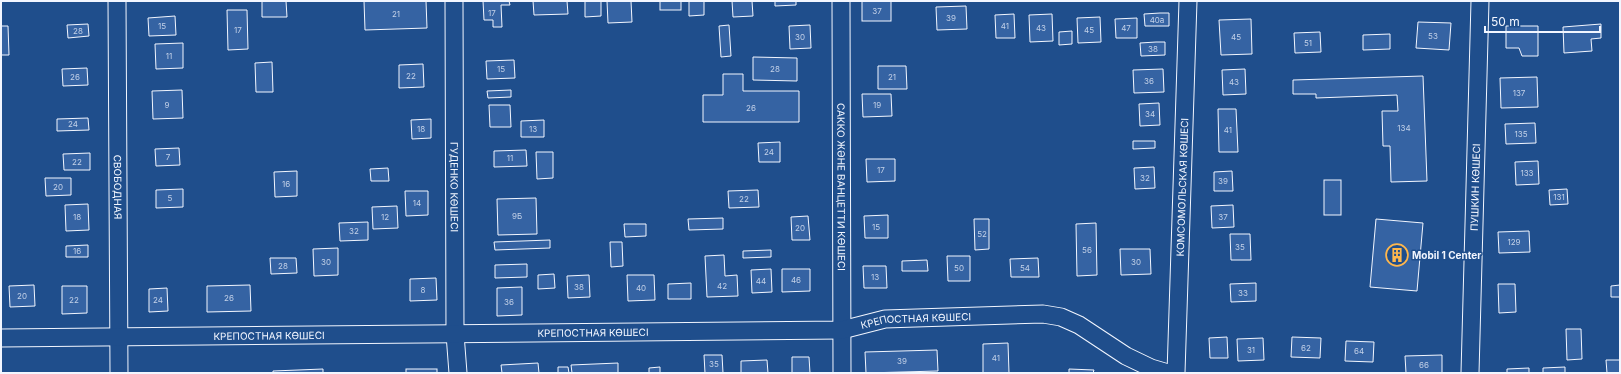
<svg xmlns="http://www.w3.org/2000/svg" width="1621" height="374" viewBox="0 0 1621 374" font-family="Inter,sans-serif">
	<rect width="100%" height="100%" fill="#1f4e8c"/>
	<!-- building -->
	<g fill="#3563a3" stroke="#f2f6ff">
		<path d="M262,1H286L287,17H262Z"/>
		<path d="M364,1H426L427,28L365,30Z"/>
		<path d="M483,1H509L510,5H501L502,27H493V20H484Z"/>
		<path d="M533,1H567L568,14L534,15Z"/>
		<path d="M585,1H601V16L585,17Z"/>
		<path d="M607,1H631L632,22L608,23Z"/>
		<rect x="660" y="1" width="21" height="9"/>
		<path d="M689,1H704V15L689,16Z"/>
		<path d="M732,1H752L753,16L733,17Z"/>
		<path d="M775,1H796V5L775,6Z"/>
		<rect x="862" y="1" width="29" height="20"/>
		<path d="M966,6L967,29L937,30L936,7Z"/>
		<path d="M227,10H247L248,49L228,50Z"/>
		<path d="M1160,13H1169V26H1145L1144,14Z"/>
		<path d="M1014,14L1015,38H996L995,15Z"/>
		<path d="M1052,14L1053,41L1030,42L1029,15Z"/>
		<path d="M175,16L176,35L149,36L148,18Z"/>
		<path d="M1100,17L1101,42L1078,43L1077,18Z"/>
		<path d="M1137,18V38H1116L1115,19Z"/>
		<path d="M1251,19L1252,54L1221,55L1219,20Z"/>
		<path d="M1418,22L1451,23L1449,50L1416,48Z"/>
		<path d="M88,24L89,36L68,38L67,25Z"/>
		<path d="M1601,24V38L1591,39L1592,51L1564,53L1563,27Z"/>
		<path d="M729,25L731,56L721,57L719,26Z"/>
		<path d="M810,25L811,48L790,49L789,26Z"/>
		<path d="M1,26H8L9,55H1Z"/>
		<path d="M1506,26H1538V56H1522L1519,48H1506Z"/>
		<path d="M1072,31V44L1059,45V32Z"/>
		<path d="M1320,32L1321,52L1295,53L1294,33Z"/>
		<path d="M1390,34V49L1363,50V35Z"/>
		<path d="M1156,42H1165V55L1141,56L1140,43Z"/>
		<path d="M183,43V68L156,69L155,44Z"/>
		<path d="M753,57L797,58V81L753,80Z"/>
		<path d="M514,60L515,78L487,79L486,61Z"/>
		<path d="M272,62L273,92H256L255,63Z"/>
		<path d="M423,64L424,87L399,88V65Z"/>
		<path d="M878,66H906L907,89H878Z"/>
		<path d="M87,68L88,85L63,86L62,69Z"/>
		<path d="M1163,69L1164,92L1134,93L1133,70Z"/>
		<path d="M1245,69L1246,94L1223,95L1222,70Z"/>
		<path d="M723,74H743V91H799V122H703V95H723Z"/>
		<path d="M1423,76L1427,181L1391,182L1390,146H1383L1382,111H1398L1397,95L1316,98V94H1293V80Z"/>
		<path d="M1537,77L1538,107L1501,108L1500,78Z"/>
		<path d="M182,90L183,118L153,119L152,91Z"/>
		<path d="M511,90V97L488,98L487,91Z"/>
		<path d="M862,94H891L892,116L863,117Z"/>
		<path d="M1159,103L1160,125L1140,126L1139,104Z"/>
		<path d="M489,105H510L511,127H490Z"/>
		<path d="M1218,109H1236L1238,152H1219Z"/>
		<path d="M88,118L89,130L57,131V119Z"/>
		<path d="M431,119V138L412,139L411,120Z"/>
		<path d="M544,120V137H521V121Z"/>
		<path d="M1535,123L1536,143L1506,144L1505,124Z"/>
		<path d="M1133,141H1155V148L1133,149Z"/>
		<path d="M780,142V162H759L758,143Z"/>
		<path d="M179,148L180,165L156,166L155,149Z"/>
		<path d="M526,150L527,166L494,167V151Z"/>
		<path d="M536,152H553V178L537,179Z"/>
		<path d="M90,153V170H64L63,154Z"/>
		<path d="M866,159H895V181L867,182Z"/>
		<path d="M1538,161L1539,184L1516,185L1515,162Z"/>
		<path d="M1154,167L1155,188L1135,189L1134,168Z"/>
		<path d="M388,168L389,181H371L370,169Z"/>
		<path d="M297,171V196L275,197L274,172Z"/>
		<path d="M1232,171L1233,191H1214V172Z"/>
		<path d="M45,178H71V195L46,196Z"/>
		<rect x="1324" y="180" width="17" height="35"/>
		<path d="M183,189V207L156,208V190Z"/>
		<path d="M1567,189L1568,204L1550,205L1549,190Z"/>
		<path d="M758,190L759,207L729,208L728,191Z"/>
		<path d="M405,191H428V215L406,216Z"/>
		<path d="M536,198L537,234L498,235L497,199Z"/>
		<path d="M88,204L89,230L66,231L65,205Z"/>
		<path d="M1233,205L1234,227L1212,228L1211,206Z"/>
		<path d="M397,206L398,228L373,229L372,207Z"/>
		<path d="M888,215V238H865L864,216Z"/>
		<path d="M808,216L810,240H792L791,217Z"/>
		<path d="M723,218V229L689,230L688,219Z"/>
		<path d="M974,219H989V249L975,250Z"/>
		<path d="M1376,219L1423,223L1417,291L1370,287Z"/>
		<path d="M368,222V240L340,241L339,223Z"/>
		<path d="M1096,223L1097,275L1077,276L1076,224Z"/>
		<path d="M624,224H646V236L625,237Z"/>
		<path d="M1529,231L1530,252L1499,253L1498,232Z"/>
		<path d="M1230,234H1250L1251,260H1231Z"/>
		<path d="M550,240V248L495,250L494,242Z"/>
		<path d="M610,242H622L623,266L611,267Z"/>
		<path d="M88,245V257H66V246Z"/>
		<path d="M338,248V275L314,276L313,249Z"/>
		<path d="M1120,249H1150L1151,274L1121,275Z"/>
		<path d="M771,250V257L743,258V251Z"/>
		<path d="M724,255L725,276L737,275L738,296L707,297L705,256Z"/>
		<path d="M947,256H970V281H948Z"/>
		<path d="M270,258H296L297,273L271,274Z"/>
		<path d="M1038,258L1039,277H1011L1010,259Z"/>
		<path d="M927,260L928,271H902V261Z"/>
		<path d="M527,264V277L495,278V265Z"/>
		<path d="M863,266H886L887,288H864Z"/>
		<path d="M771,269L772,292L752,293L751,270Z"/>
		<path d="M782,269H810V291L782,292Z"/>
		<path d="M554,274L555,288L538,289V275Z"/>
		<path d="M589,275L590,297L568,298L567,276Z"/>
		<path d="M627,275H654L655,300L628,301Z"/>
		<path d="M436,278L437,300L410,301V279Z"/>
		<path d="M691,283V299H668V284Z"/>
		<path d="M1256,283V301L1231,302L1230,284Z"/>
		<path d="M1498,284H1515L1516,312L1499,313Z"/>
		<path d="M34,285L35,306L10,307L9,286Z"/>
		<path d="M250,285L251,311L207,312V286Z"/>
		<path d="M1620,285V297H1611V286Z"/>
		<path d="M62,286H87V313L62,314Z"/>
		<path d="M522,287V315L497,316V288Z"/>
		<path d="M167,288L168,311L149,312V289Z"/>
		<path d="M1566,329H1581L1582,359L1567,360Z"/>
		<path d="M1227,337L1228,358H1210L1209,338Z"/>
		<path d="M1292,337L1321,338L1320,358L1291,357Z"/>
		<path d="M1263,338L1264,360L1238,361L1237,339Z"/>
		<path d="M1346,341L1374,342L1373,362L1345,361Z"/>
		<path d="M1008,343L1009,373H983V344Z"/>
		<path d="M937,350L938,371L866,373L865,352Z"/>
		<path d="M704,355H722L723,373H705Z"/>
		<path d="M1442,355V373H1406L1405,356Z"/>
		<path d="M792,357H809L810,373H792Z"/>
		<path d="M767,360L768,373H741V361Z"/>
		<path d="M1606,360H1620V373H1607Z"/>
		<path d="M538,363L539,373H502L501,365Z"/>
		<path d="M618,363V373H572L571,365Z"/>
		<path d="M558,367H568L569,373H558Z"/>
		<path d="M660,367V373H649V368Z"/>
		<path d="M1565,367V373H1543V368Z"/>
		<path d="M1529,368V373H1507V369Z"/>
		<path d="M323,369V373H273V371Z"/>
		<rect x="406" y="369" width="31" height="4"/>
		<path d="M1069,369L1094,370L1093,373H1069Z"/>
	</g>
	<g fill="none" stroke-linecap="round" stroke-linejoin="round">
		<!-- minor casing -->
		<g stroke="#f2f6ff" stroke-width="19">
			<g id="minor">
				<path id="s1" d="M117,1L119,373"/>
				<path id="s2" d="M454,1L455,334L458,373"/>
				<path id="s3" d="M841,1L842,373"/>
				<path id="s4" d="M1,338L842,330L885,319L1043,314L1061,317L1079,325L1126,356L1151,368L1168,373"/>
				<path id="s5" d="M1176,373L1188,1"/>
				<path id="s6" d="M1470,373L1480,1"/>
			</g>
		</g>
		<!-- minor -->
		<use href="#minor" stroke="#1f4e8c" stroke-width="17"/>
	</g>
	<!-- icons -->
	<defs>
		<g id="building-ring" transform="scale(1.15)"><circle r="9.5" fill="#1f4e8c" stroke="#ffb74d" stroke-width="1.5"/><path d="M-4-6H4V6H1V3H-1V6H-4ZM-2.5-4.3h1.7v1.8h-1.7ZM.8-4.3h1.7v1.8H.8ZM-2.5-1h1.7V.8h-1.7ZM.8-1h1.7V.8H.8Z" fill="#ffb74d"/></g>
	</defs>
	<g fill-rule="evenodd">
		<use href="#building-ring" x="1397" y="255"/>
	</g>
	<g text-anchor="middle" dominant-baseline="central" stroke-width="3" stroke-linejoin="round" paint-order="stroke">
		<!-- number labels -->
		<g font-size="8" fill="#c3d1e8">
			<text x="877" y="11">37</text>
			<text x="492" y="13">17</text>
			<text x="396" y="14">21</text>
			<text x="951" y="18">39</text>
			<text x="1157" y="20">40а</text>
			<text x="162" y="26">15</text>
			<text x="1005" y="26">41</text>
			<text x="1041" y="28">43</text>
			<text x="1126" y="28">47</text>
			<text x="238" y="30">17</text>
			<text x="1089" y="30">45</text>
			<text x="78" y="31">28</text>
			<text x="1433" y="36">53</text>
			<text x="800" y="37">30</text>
			<text x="1236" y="37">45</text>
			<text x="1308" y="43">51</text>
			<text x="1153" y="49">38</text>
			<text x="169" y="56">11</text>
			<text x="501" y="69">15</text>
			<text x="775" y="69">28</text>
			<text x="411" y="76">22</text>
			<text x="75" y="77">26</text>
			<text x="892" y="77">21</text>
			<text x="1149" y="81">36</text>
			<text x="1234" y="82">43</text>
			<text x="1519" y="93">137</text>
			<text x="167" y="105">9</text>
			<text x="877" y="105">19</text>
			<text x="751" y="108">26</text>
			<text x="1150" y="114">34</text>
			<text x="73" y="124">24</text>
			<text x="1404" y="128">134</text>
			<text x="421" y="129">18</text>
			<text x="533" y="129">13</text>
			<text x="1228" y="130">41</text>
			<text x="1521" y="134">135</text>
			<text x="769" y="152">24</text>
			<text x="168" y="157">7</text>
			<text x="510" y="158">11</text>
			<text x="77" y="162">22</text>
			<text x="881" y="170">17</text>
			<text x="1527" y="173">133</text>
			<text x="1145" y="178">32</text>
			<text x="1223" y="181">39</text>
			<text x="286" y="184">16</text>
			<text x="58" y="187">20</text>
			<text x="1559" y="197">131</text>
			<text x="170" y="198">5</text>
			<text x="744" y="199">22</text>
			<text x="417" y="203">14</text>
			<text x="517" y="216">9Б</text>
			<text x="77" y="217">18</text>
			<text x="385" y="217">12</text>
			<text x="1223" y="217">37</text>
			<text x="876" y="227">15</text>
			<text x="800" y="228">20</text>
			<text x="354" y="231">32</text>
			<text x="982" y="234">52</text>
			<text x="1514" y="242">129</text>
			<text x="1240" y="247">35</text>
			<text x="1087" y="250">56</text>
			<text x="77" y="251">16</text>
			<text x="326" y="262">30</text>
			<text x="1136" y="262">30</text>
			<text x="283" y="266">28</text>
			<text x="959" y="268">50</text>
			<text x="1025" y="268">54</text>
			<text x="875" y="277">13</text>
			<text x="796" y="280">46</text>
			<text x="761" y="281">44</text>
			<text x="722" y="286">42</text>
			<text x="579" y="287">38</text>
			<text x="641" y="288">40</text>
			<text x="423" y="290">8</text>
			<text x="1243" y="293">33</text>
			<text x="22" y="296">20</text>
			<text x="229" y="298">26</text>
			<text x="74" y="300">22</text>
			<text x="158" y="300">24</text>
			<text x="509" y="302">36</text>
			<text x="1306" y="348">62</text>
			<text x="1251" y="350">31</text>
			<text x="1359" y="351">64</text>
			<text x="996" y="358">41</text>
			<text x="902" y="361">39</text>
			<text x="714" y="364">35</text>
			<text x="1424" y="365">66</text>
		</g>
		<!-- street labels -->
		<g font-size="10" fill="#f2f6ff" stroke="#1f4e8c">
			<text stroke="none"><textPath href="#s1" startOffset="186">СВОБОДНАЯ</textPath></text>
			<text stroke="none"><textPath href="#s2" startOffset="186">ГУДЕНКО КӨШЕСІ</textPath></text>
			<text stroke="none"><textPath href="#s3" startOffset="186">САККО ЖӘНЕ ВАНЦЕТТИ КӨШЕСІ</textPath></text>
			<text stroke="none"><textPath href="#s5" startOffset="186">КОМСОМОЛЬСКАЯ КӨШЕСІ</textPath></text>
			<text stroke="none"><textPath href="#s6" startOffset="186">ПУШКИН КӨШЕСІ</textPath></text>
			<text stroke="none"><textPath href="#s4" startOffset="916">КРЕПОСТНАЯ КӨШЕСІ</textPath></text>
			<text stroke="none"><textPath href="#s4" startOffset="592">КРЕПОСТНАЯ КӨШЕСІ</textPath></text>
			<text stroke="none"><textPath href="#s4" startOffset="268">КРЕПОСТНАЯ КӨШЕСІ</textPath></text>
		</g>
		<!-- poi labels -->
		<g font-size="10" font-weight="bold" fill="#f2f6ff" stroke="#1f4e8c" text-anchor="start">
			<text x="1412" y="255">Mobil 1 Center</text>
		</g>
	</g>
	<!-- border -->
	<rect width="1621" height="374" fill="none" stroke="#f2f6ff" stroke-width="4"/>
	<!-- scale -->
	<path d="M1485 26v6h115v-6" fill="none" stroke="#f2f6ff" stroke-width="2"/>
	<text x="1491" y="26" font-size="12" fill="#f2f6ff" stroke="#1f4e8c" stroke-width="3" paint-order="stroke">50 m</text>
</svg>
